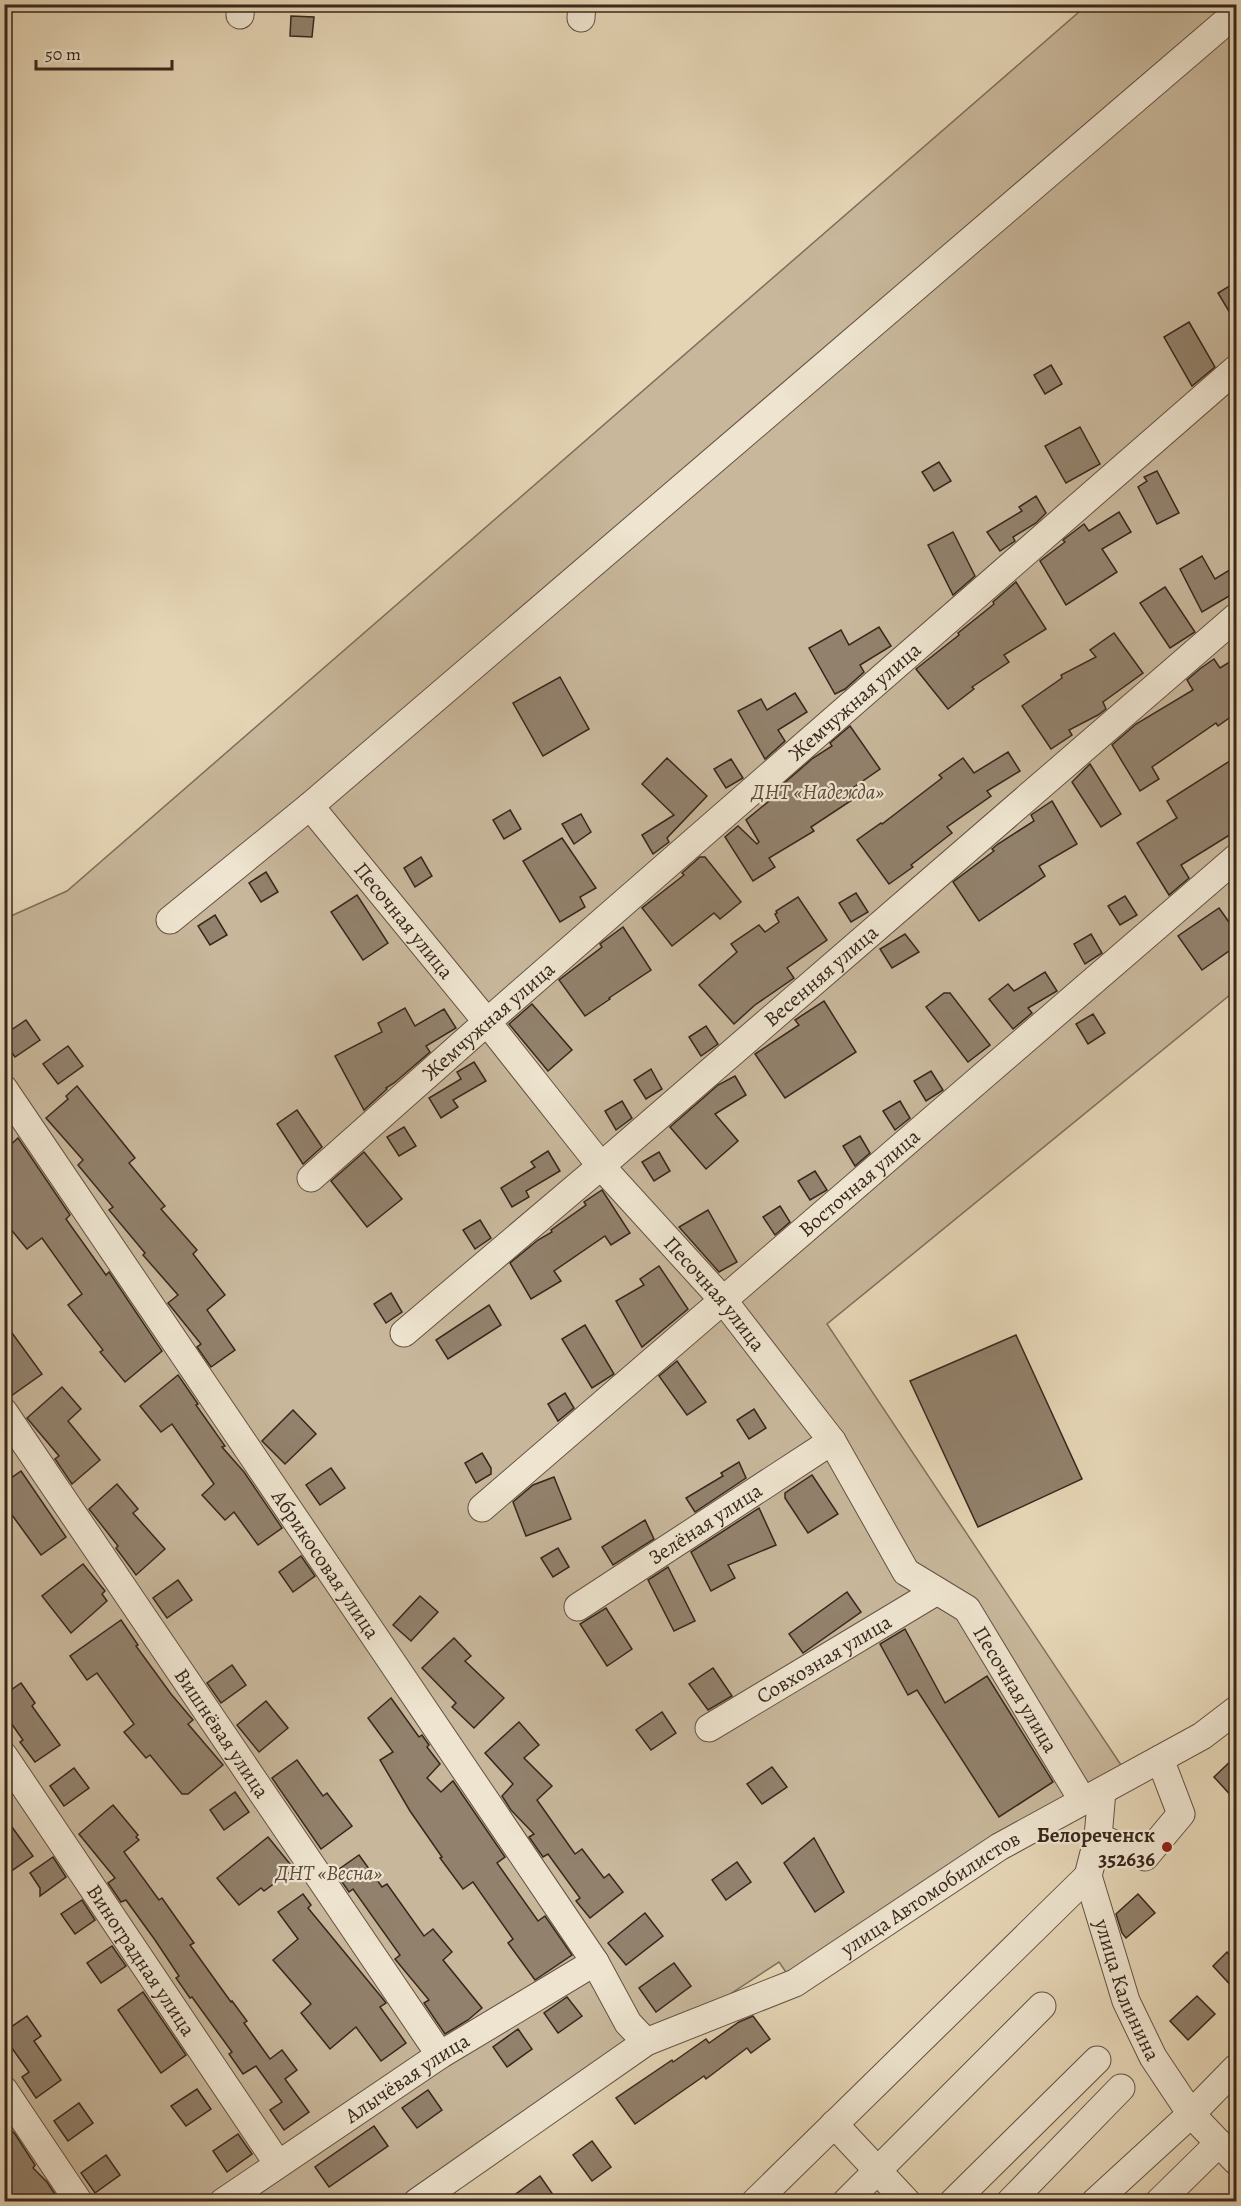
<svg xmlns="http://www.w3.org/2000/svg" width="1241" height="2206" viewBox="0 0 1241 2206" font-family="Alegreya,serif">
	<rect width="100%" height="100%" fill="#e5d5b5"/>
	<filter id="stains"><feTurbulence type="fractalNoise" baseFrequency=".00333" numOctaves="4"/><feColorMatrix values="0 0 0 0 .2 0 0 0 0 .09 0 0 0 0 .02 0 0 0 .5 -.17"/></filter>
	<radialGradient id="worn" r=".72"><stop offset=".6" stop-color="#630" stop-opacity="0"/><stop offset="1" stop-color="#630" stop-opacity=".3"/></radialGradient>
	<!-- green -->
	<path fill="#c8b79b" stroke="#806f5c" stroke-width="1.5" d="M1087,5H1236V990L827,1324L1123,1768L790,1978L779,1962L616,2069L424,2201H5L4,919L67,891Z"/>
	<!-- building -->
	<g fill="#92816c" stroke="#39271d" stroke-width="1.5">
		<path d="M291,16L314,17L312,37L290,36Z"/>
		<path d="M1236,282V323L1218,293Z"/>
		<path d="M1189,322L1215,367L1192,386L1164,337Z"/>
		<path d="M1051,365L1062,384L1045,394L1034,375Z"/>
		<path d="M1080,427L1100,464L1066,483L1045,446Z"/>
		<path d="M939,462L951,481L934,491L922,472Z"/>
		<path d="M1157,471L1179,513L1157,524L1138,487L1147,481L1144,477Z"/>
		<path d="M1036,496L1046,513L1036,523L1013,537L1015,541L1000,551L987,532L1022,511L1019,507Z"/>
		<path d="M1119,512L1131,532L1102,549L1117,572L1066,605L1040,561L1065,542L1063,540L1084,524L1089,531Z"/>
		<path d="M953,532L975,576L953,595L928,545Z"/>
		<path d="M1202,556L1215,579L1236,566V592L1202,612L1180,569Z"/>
		<path d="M1016,582L1046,629L1004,655L1009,662L972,687L974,689L948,709L916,669L959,635L958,633L994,604L993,602Z"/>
		<path d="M1165,587L1195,632L1170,648L1140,603Z"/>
		<path d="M879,627L891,646L860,665L864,672L845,689L835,694L809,648L841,630L849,645Z"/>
		<path d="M1114,633L1143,673L1103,702L1106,709L1098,715L1069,730L1072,735L1051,749L1022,706L1062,678L1061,675L1096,657L1090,650Z"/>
		<path d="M1236,658V713L1218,726L1216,723L1152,767L1159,779L1140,791L1112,745L1136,724L1193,690L1187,680L1201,668L1214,659L1220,668Z"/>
		<path d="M560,677L589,729L543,756L513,703Z"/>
		<path d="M795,693L807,712L778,730L785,741L765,759L738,711L761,699L767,710Z"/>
		<path d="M850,726L880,769L847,792L852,800L811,827L814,831L769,858L775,867L753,881L725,837L738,826L757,844L759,842L746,820L769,801L767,798L813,758L832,746L830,743Z"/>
		<path d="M1008,752L1020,771L987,791L991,796L947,827L952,833L911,865L913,867L889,884L857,840L881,823L882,824L942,778L939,775L963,758L974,773Z"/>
		<path d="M1236,757V831L1181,865L1189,878L1169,895L1137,843L1177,818L1167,801Z"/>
		<path d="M667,758L707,796L667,838L669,842L653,854L642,835L674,815L642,784Z"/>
		<path d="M731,759L743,778L726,788L714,769Z"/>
		<path d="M1090,764L1121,814L1101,827L1072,782Z"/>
		<path d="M1052,801L1077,844L1039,866L1045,876L979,921L953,882L994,851L992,849L998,844L1034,821L1031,815Z"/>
		<path d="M510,810L521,829L504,839L493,820Z"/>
		<path d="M581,814L591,832L574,844L562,824Z"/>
		<path d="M562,838L596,888L580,897L585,907L560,922L523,861Z"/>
		<path d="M421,857L432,876L415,887L404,868Z"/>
		<path d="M700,857H705L741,902L720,919L714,913L672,946L642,908L684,875L682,873Z"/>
		<path d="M266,872L278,892L261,902L249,883Z"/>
		<path d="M856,893L868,912L851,922L839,903Z"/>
		<path d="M357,895L388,943L363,960L331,912Z"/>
		<path d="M1125,896L1137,915L1120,925L1108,906Z"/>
		<path d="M798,897L827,940L787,968L794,978L755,1005L734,1024L699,985L737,952L731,944L759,925L765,932L779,922L775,914L777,913L776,911Z"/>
		<path d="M1219,908L1236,932V946L1202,970L1178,936Z"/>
		<path d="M215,915L227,935L210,945L198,926Z"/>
		<path d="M623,927L651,970L609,998L610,999L585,1016L559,980L602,947L600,944Z"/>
		<path d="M905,934L919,952L892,968L880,949Z"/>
		<path d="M1091,934L1102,953L1085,964L1074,944Z"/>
		<path d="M1045,972L1057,991L1028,1008L1032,1013L1013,1029L989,999L1008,984L1014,991Z"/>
		<path d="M944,993H950L990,1045L968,1062L926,1007Z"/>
		<path d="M824,1001L856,1052L785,1098L755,1054L799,1025L795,1020Z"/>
		<path d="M532,1004L572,1050L548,1071L509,1024Z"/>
		<path d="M405,1008L415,1026L444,1009L456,1028L426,1046L430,1052L394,1083L386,1088L387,1089L364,1110L335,1056L382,1032L378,1023Z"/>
		<path d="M1093,1014L1105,1033L1088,1044L1076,1024Z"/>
		<path d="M26,1020L40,1040L15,1057L4,1042V1035Z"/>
		<path d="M706,1026L718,1044L701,1056L689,1037Z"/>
		<path d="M68,1046L83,1066L58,1084L43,1064Z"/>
		<path d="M474,1062L486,1081L453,1100L458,1107L441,1118L429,1098L461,1079L457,1072Z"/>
		<path d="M651,1069L662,1089L646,1099L634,1080Z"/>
		<path d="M931,1071L943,1090L926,1101L914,1081Z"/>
		<path d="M735,1076L746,1095L715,1114L738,1141L706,1169L670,1127L718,1085Z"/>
		<path d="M77,1086L135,1158L129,1163L165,1206L161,1209L197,1250L193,1254L225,1295L207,1310L235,1350L211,1367L197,1347L201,1344L168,1303L178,1295L143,1255L145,1253L109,1210L113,1207L78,1165L83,1160L46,1118L68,1099L66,1096Z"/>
		<path d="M622,1101L632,1118L616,1130L605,1111Z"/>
		<path d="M900,1101L910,1118L895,1130L883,1111Z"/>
		<path d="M297,1110L322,1147L303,1164L277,1124Z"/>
		<path d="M404,1127L416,1146L399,1156L387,1137Z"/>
		<path d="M860,1136L870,1153L855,1166L843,1146Z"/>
		<path d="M18,1138L70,1215L66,1219L106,1275L109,1272L162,1351L125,1382L100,1352L103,1350L68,1305L82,1294L42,1238L27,1249L4,1221V1151Z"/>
		<path d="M548,1151L560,1171L526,1191L529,1197L512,1207L501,1188L535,1167L531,1162Z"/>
		<path d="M364,1152L402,1199L367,1227L331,1181Z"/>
		<path d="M659,1152L670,1171L654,1181L642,1162Z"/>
		<path d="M815,1171L827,1190L810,1200L798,1181Z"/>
		<path d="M602,1190L630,1233L611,1245L605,1236L554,1271L561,1281L531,1299L510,1263L538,1240L552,1232L551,1230L586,1205L584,1202Z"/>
		<path d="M780,1206L790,1222L775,1235L763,1217Z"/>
		<path d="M708,1210L737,1262L719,1272L679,1227Z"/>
		<path d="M480,1220L491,1238L475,1249L463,1230Z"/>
		<path d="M659,1266L688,1309L642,1347L616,1301L644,1285L640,1279Z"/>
		<path d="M391,1293L402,1312L386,1323L374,1304Z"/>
		<path d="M489,1305L501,1325L448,1359L436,1340Z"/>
		<path d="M4,1322L42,1374L11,1396L4,1387Z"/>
		<path d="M585,1325L614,1374L592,1388L562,1339Z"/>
		<path d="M1016,1335L1082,1479L978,1527L910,1381Z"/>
		<path d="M677,1361L706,1402L687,1415L659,1376Z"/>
		<path d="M178,1375L198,1404L196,1405L225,1446L222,1447L244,1472L282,1528L258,1545L234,1512L225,1520L202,1495L214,1484L172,1424L161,1432L140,1406Z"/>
		<path d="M62,1387L81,1409L68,1421L100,1460L72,1484L55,1459L59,1456L27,1418Z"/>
		<path d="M565,1393L574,1408L558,1421L548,1404Z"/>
		<path d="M754,1409L766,1428L749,1439L737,1420Z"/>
		<path d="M293,1410L316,1434L285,1464L262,1441Z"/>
		<path d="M482,1453L491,1468V1474L476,1483L465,1463Z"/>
		<path d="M739,1462L746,1478L695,1512L686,1498L723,1476L721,1473Z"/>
		<path d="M331,1468L345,1488L320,1505L306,1485Z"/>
		<path d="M21,1471L66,1537L41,1555L12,1515L4,1520V1483Z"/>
		<path d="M812,1475L838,1514L808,1533L785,1498V1493Z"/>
		<path d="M554,1477L571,1519L526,1536L513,1502L533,1485Z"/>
		<path d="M117,1484L138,1509L133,1513L165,1549L136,1575L116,1548L118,1546L89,1509Z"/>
		<path d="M759,1508L776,1545L728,1565L735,1578L711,1591L691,1552Z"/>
		<path d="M645,1520L654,1539L613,1565L602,1547Z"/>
		<path d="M558,1548L569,1567L553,1577L541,1558Z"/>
		<path d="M301,1556L315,1576L293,1592L279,1572Z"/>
		<path d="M83,1564L105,1591L102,1594L107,1601L71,1633L42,1596Z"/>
		<path d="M668,1567L695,1621L674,1631L648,1580Z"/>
		<path d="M178,1580L192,1600L167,1618L153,1598Z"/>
		<path d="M847,1592L861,1612L803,1653L789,1634Z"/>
		<path d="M420,1596L438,1612L411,1641L393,1625Z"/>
		<path d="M606,1608L632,1649L607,1666L580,1624Z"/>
		<path d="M121,1620L138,1645L136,1646L171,1694L193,1720L188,1724L223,1765L188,1794H182L150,1755L146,1758L124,1732L134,1724L97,1673L87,1680L70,1656Z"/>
		<path d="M905,1629L945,1703L987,1676L1053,1782L999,1817L917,1690L908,1695L880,1644Z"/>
		<path d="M454,1638L471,1656L465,1661L504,1698L474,1728L452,1707L456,1703L422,1668Z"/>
		<path d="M232,1665L246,1685L221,1703L207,1683Z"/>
		<path d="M713,1668L732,1696L708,1710L689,1684Z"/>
		<path d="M21,1683L35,1703L32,1706L60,1745L35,1762L20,1742L23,1740L4,1713V1695Z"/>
		<path d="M391,1698L419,1737L422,1735L429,1745L427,1747L440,1764L427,1778L441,1792L453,1781L505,1857L497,1863L538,1921L545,1916L572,1955L535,1980L508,1943L513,1939L473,1882L463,1889L440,1858L442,1857L410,1811L380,1760L393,1752L368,1718Z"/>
		<path d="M266,1701L288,1728L259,1752L237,1725Z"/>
		<path d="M662,1712L676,1733L651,1750L636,1730Z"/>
		<path d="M519,1722L539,1745L524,1758L552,1786L537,1800L575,1854L582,1849L604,1878L609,1874L623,1892L590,1918L576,1901L580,1898L548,1854L543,1857L529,1837L534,1834L511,1810L502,1796L513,1784L485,1753Z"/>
		<path d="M1236,1756V1801L1214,1777Z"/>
		<path d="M297,1760L323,1796L327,1793L352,1826L321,1849L272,1778Z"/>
		<path d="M772,1767L787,1787L762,1804L747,1784Z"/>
		<path d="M74,1768L89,1788L64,1806L50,1786Z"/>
		<path d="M235,1792L249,1812L224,1830L210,1810Z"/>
		<path d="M113,1805L138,1835L136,1837L139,1840L124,1852L159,1900L162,1898L176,1918L194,1943L190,1945L231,2002L232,2001L247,2021L244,2023L270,2059L282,2050L297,2070L285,2079L309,2112L284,2130L270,2110L282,2102L256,2066L243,2074L229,2054L232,2052L192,1997L190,1998L176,1978L179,1976L155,1940L126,1900L121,1902L108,1883L115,1878L79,1834Z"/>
		<path d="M4,1816L33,1856L4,1876Z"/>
		<path d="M268,1837L290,1864L285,1868L288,1873L264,1891L261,1888L239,1905L217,1878Z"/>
		<path d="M814,1838L844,1892L815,1912L784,1863Z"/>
		<path d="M359,1855L382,1887L387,1884L424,1936L433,1929L452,1952L443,1960L482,2008L468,2020L445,2034L424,2003L429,2000L395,1959L400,1955L353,1889L349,1892L335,1872Z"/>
		<path d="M53,1857L66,1877L40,1896V1888L30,1873Z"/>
		<path d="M737,1862L751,1882L726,1900L712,1880Z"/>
		<path d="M303,1894L311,1905L308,1908L383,1999L386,2003L380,2007L406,2043L381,2061L356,2027L330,2049L301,2013L311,2004L273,1960L298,1939L278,1912Z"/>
		<path d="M1138,1894L1155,1913L1126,1938L1122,1933L1116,1914Z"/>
		<path d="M82,1900L95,1920L75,1934L61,1914Z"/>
		<path d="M645,1913L663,1936L626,1965L608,1943Z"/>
		<path d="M112,1946L126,1966L101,1983L87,1963Z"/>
		<path d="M1227,1952L1236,1963V1991L1213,1966Z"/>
		<path d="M674,1963L691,1986L656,2012L639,1988Z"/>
		<path d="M143,1992L186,2055L161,2073L118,2010Z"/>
		<path d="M1197,1996L1215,2014L1188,2040L1170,2021Z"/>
		<path d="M567,1997L582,2016L558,2033L544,2013Z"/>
		<path d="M27,2016L41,2036L34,2041L61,2080L36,2098L22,2077L29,2072L4,2037V2032Z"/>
		<path d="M753,2016L770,2039L751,2053L747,2048L706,2079L704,2076L635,2124L616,2098L672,2060L673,2062L706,2039L709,2043L739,2022Z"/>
		<path d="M518,2029L532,2049L507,2067L493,2047Z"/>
		<path d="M197,2089L211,2109L186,2126L171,2106Z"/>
		<path d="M428,2090L442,2110L417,2128L402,2108Z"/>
		<path d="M79,2103L93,2123L68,2141L54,2121Z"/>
		<path d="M4,2123L15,2134L35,2165L33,2168L47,2182L60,2202H4Z"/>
		<path d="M374,2126L388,2146L329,2187L315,2167Z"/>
		<path d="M238,2134L252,2154L227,2172L213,2151Z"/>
		<path d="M592,2141L611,2167L592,2181L573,2155Z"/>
		<path d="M106,2155L120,2175L95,2193L81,2173Z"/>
		<path d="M540,2176L558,2202H505Z"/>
	</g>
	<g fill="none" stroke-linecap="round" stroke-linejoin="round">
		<!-- minor casing -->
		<g stroke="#645243" stroke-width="29">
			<g id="minor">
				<path d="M240,15L241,4"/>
				<path d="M581,18L582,4"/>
				<path id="s1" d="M310,806L487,1022L601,1166L723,1300L832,1441L906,1572L967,1609L1083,1801"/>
				<path d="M170,920L310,806L1236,13"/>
				<path id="s2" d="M4,1089L595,1962L628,2023L646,2042"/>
				<path id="s3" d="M311,1178L487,1022L1236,369"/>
				<path id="s4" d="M404,1333L601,1166L1236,617"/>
				<path id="s5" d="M4,1412L440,2055"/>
				<path id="s6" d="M482,1508L1236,858"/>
				<path id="s7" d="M578,1607L832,1441"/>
				<path id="s8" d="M709,1728L937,1591"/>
				<path id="s9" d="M4,1756L278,2164"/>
				<path id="s10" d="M1102,1791L1098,1837L1088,1876L1126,2001L1153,2057L1191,2114L1236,2161"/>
				<path d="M1098,1837L1145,1857L1181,1814L1160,1759"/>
				<path d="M4,2090L79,2202"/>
				<path d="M834,2124L907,2202"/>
				<path id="s11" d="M223,2202L440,2055L595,1962"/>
				<path id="s12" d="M417,2202L646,2042L795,1983L999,1847L1202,1736L1236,1710"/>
				<path d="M755,2202L1088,1876"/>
				<path d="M846,2202L1042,2006"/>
				<path d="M953,2202L1097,2060"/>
				<path d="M1010,2202L1121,2088"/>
				<path d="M1095,2202L1191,2114L1236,2068"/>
				<path d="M1159,2202L1219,2143"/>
			</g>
		</g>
		<!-- minor -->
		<use href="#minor" stroke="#eee4cf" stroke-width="27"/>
	</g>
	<!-- markers -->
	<circle fill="#8f2418" stroke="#eee4cf" stroke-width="2" cx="1167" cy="1847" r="6"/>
	<g text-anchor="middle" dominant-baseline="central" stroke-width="4.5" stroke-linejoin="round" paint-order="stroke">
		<!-- street labels -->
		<g font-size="21" fill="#39271d" stroke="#eee4cf">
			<text stroke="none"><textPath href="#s3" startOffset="723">Жемчужная улица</textPath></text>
			<text stroke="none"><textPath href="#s1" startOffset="148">Песочная улица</textPath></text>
			<text stroke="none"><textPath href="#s4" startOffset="549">Весенняя улица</textPath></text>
			<text stroke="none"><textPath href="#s3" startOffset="237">Жемчужная улица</textPath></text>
			<text stroke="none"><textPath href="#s6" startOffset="498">Восточная улица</textPath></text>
			<text stroke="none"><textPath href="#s1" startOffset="634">Песочная улица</textPath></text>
			<text stroke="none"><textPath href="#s7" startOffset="152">Зелёная улица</textPath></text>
			<text stroke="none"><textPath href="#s2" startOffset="574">Абрикосовая улица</textPath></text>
			<text stroke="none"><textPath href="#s8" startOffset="134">Совхозная улица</textPath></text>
			<text stroke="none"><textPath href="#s1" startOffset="1138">Песочная улица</textPath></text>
			<text stroke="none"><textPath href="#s5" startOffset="388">Вишнёвая улица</textPath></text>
			<text stroke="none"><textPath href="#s12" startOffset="602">улица Автомобилистов</textPath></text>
			<text stroke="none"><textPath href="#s9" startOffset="246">Виноградная улица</textPath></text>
			<text stroke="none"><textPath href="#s10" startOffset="207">улица Калинина</textPath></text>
			<text stroke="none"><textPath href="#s11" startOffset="222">Алычёвая улица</textPath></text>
		</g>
		<!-- park labels -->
		<g font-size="21" font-style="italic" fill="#5d4b3c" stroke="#eee4cf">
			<text x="818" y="792">ДНТ «Надежда»</text>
			<text x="329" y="1873">ДНТ «Весна»</text>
		</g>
		<!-- poi labels -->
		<g font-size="21" font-weight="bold" fill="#39271d" stroke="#eee4cf" text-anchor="end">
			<text x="1155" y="1835">Белореченск<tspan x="1155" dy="24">352636</tspan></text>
		</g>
	</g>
	<!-- margin -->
	<rect width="1241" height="2206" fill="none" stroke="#e5d5b5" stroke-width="24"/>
	<rect x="6" y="6" width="1229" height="2194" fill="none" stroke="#39271d" stroke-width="3"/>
	<rect x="12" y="12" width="1217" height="2182" fill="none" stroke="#39271d" stroke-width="1.5"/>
	<!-- scale -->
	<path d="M36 60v9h136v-9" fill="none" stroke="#39271d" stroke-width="3"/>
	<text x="45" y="60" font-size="18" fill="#39271d" stroke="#eee4cf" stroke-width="4.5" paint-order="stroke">50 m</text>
	<rect width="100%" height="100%" filter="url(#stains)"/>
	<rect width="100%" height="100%" fill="url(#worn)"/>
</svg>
